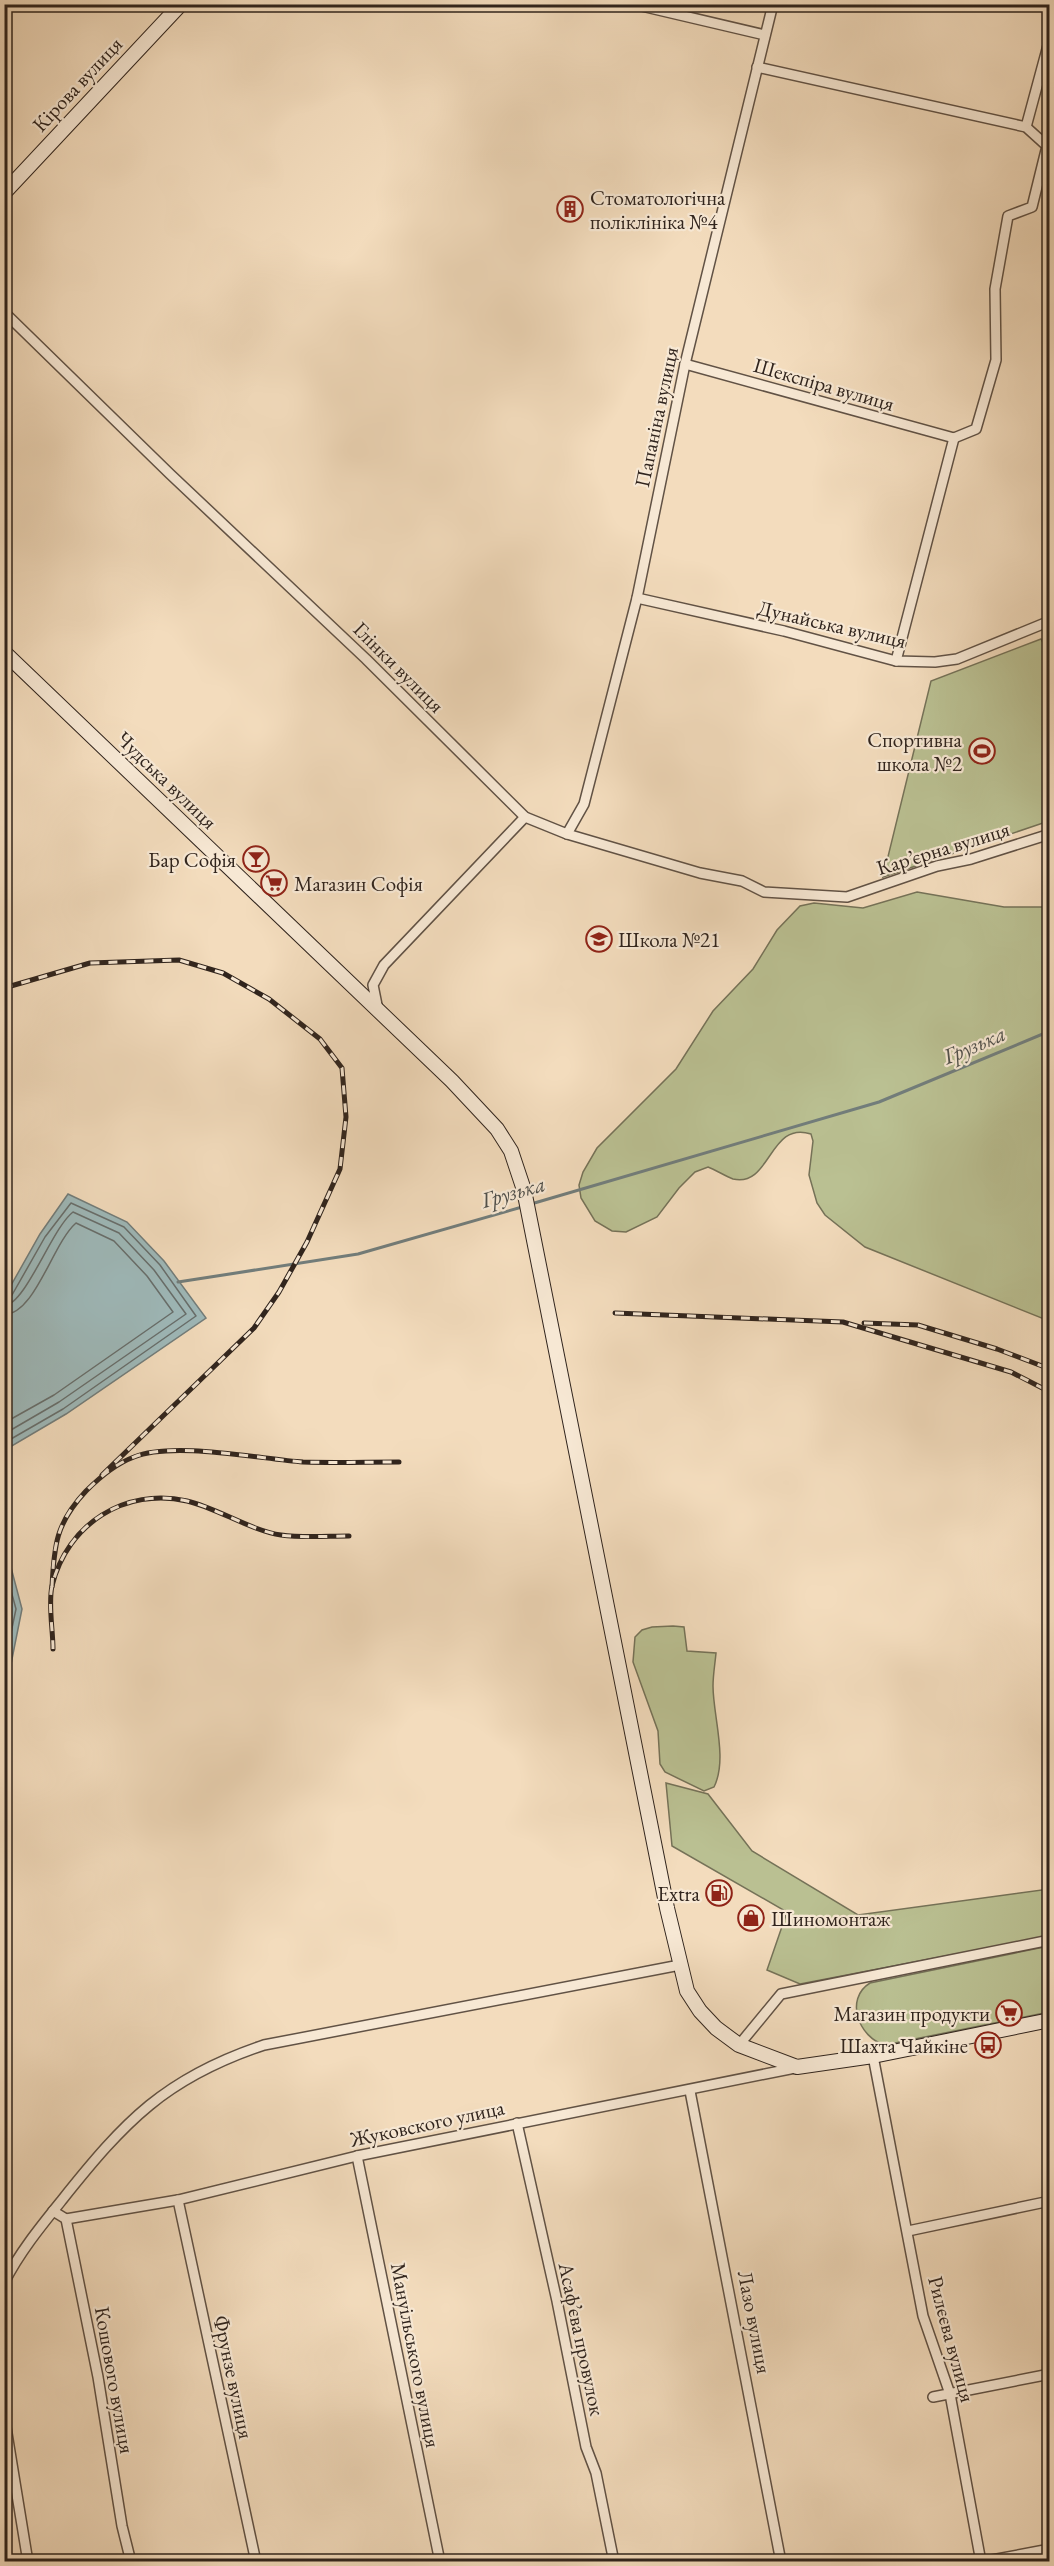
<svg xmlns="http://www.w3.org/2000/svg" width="1054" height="2566" viewBox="0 0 1054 2566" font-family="'EB Garamond',serif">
	<rect width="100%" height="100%" fill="#f3dcbd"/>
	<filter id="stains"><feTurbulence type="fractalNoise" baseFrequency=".00333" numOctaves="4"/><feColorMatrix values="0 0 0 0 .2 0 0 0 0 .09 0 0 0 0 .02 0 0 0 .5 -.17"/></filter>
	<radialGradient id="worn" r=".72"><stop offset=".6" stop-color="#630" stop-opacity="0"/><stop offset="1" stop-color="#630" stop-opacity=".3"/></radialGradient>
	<!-- green -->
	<g fill="#bac092" stroke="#757258" stroke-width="1.5">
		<path d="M1041,639L1050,658L1049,821L883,877L931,681Z"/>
		<path d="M917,892L1004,907H1049V1321L865,1247L825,1215L817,1203L809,1175L813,1141L811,1134C769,1120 771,1188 733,1179C725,1176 716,1170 708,1167L695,1172L679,1188L657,1217L626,1232L612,1231L595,1221L581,1198L579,1185L583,1172L597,1148L676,1069L713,1011L753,969L777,930L800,906L814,903L863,908Z"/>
		<path d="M673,1626L684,1627L687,1651L716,1653C715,1664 713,1675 713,1686C713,1716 728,1759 714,1787L704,1791L665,1772L660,1764L658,1731L633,1662L635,1637L642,1630L652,1627Z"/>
		<path d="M666,1783L708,1794L752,1851L858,1915L1049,1889V1936L800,1984L767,1970L787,1912L672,1846Z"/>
		<path d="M1049,1946V2012L885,2045C859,2038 844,1999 870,1983Z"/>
	</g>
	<!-- water -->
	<g fill="#9eb9ba" stroke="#727d7b" stroke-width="1.5">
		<path d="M68,1194L127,1222L164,1261L206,1318L66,1414L5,1450V1296L40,1234Z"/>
		<path d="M4,1541L22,1609L9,1674L4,1673Z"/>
	</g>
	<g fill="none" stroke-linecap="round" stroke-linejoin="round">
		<!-- shore -->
		<g stroke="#676e6c" stroke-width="1.5">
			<path d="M4,1298L12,1295L45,1237L71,1203L124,1227L160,1265L196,1316L63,1409L4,1443"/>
			<path d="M4,1306C26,1304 52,1228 73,1212L119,1233L154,1270L186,1314L59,1402L4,1434"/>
			<path d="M4,1315C36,1313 52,1244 76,1223L114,1241L147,1276L173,1312L54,1395L4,1423"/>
			<path d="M4,1565L16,1609L4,1666"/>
		</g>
		<!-- stream -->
		<g stroke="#727d7b" stroke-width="3">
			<path d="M531,1204L879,1102L1050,1031"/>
			<path d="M178,1282L358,1254L522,1207"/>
		</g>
		<!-- street casing -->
		<g stroke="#615245" stroke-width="12">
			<g id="street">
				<path d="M633,4L765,35"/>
				<path d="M757,67L1026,127L1047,146L1032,207L1008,216L995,289L996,360L976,429L954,438"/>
				<path d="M1026,127L1050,38"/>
				<path d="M4,312L170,474L366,659L525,817L567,834L700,873L742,881L764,892L847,897L937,866L971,859L1050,834"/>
				<path d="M685,364L954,438"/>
				<path d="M637,598L784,631L896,661L935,662L957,659L1050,621"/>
				<path d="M896,661L954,438"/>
				<path d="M567,834L584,804L637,598L685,364L773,4"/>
				<path d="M378,1010L373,985L384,965L525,817"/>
				<path d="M739,2045L781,1994L1050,1940"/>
				<path d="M873,2056L923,2316L950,2394L981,2562L1050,2549"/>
				<path d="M690,2091L781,2562"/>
				<path d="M517,2123L557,2301L586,2447L596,2473L614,2562"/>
				<path d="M357,2156L440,2562"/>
				<path d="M178,2200L256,2562"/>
				<path d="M53,2211L66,2219L98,2377L122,2526L131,2562"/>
				<path d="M66,2219L178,2200L357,2156L795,2068"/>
				<path d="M908,2231L1050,2201"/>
				<path d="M4,2283C19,2253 41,2226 62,2200C125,2121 165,2078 264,2045L680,1965"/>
				<path d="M933,2397L1050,2374"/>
				<path d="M4,2415L28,2562"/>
			</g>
		</g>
		<!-- secondary casing -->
		<g stroke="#30241d" stroke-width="16">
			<g id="secondary">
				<path d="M4,193L181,4"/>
				<path d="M4,652L452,1081L497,1129L511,1151L524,1190L667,1908L687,1991L700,2011L716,2028L739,2045L797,2067L873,2056L1050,2020"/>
			</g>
		</g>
		<!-- street -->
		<use href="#street" stroke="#f7e8d4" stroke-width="9"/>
		<!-- secondary -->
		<use href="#secondary" stroke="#f7e8d4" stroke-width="14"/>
		<!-- rail casing -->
		<g stroke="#30241d" stroke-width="5">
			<g id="rail">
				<path d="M4,988L90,963L179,960L223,973L269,999L320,1039L342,1068L346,1117L340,1169L307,1242L279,1292L254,1328L102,1475"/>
				<path d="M615,1313L843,1322L1011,1372L1050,1392"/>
				<path d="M864,1323L918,1325L997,1349L1050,1369"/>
				<path d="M52,1587C54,1545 56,1523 86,1491C100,1477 115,1464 134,1457C173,1441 260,1459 303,1462C334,1463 367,1462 399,1462"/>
				<path d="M53,1649C53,1630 48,1604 52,1586C67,1524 125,1487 187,1501C217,1508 252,1531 281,1535C303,1538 327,1536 349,1536"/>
			</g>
		</g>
		<!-- rail -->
		<use href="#rail" stroke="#f7e8d4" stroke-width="3" stroke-dasharray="9" stroke-linecap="butt"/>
	</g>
	<!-- icons -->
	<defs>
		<g id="building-ring" transform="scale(1.35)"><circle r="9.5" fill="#f7e8d4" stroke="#8f2418" stroke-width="1.5"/><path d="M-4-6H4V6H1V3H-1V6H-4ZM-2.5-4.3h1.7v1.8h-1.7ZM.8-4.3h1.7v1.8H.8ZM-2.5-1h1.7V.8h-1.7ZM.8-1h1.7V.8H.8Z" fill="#8f2418"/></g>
		<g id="stadium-ring" transform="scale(1.35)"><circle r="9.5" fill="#f7e8d4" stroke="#8f2418" stroke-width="1.5"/><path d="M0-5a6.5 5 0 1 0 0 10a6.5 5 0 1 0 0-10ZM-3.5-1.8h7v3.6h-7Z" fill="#8f2418"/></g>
		<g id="bar-ring" transform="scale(1.35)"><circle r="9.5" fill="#f7e8d4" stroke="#8f2418" stroke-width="1.5"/><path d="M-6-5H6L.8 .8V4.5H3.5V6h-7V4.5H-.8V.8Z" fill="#8f2418"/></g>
		<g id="supermarket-ring" transform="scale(1.35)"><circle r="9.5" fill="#f7e8d4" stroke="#8f2418" stroke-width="1.5"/><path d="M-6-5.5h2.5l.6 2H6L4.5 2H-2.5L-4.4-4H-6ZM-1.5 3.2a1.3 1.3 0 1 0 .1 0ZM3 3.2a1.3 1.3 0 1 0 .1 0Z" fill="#8f2418"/></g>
		<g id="school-ring" transform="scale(1.35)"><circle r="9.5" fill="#f7e8d4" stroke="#8f2418" stroke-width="1.5"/><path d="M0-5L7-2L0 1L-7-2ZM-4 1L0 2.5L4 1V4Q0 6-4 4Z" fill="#8f2418"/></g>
		<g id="fuel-ring" transform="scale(1.35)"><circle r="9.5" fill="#f7e8d4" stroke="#8f2418" stroke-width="1.5"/><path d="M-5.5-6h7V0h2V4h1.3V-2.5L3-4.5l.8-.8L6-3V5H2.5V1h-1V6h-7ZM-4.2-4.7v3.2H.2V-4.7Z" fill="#8f2418"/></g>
		<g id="shop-ring" transform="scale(1.35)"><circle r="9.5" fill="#f7e8d4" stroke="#8f2418" stroke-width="1.5"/><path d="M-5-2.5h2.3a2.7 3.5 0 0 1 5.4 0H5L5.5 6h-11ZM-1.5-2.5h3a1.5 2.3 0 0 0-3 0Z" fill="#8f2418"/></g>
		<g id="bus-ring" transform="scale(1.35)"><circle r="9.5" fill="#f7e8d4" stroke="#8f2418" stroke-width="1.5"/><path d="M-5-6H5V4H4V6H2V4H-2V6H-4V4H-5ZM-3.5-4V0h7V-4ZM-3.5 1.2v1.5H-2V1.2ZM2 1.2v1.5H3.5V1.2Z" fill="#8f2418"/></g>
	</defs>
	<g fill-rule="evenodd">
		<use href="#building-ring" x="570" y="209"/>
		<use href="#stadium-ring" x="982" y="751"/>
		<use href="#bar-ring" x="256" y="859"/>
		<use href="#supermarket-ring" x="274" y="883"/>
		<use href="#school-ring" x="599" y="939"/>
		<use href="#fuel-ring" x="719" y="1893"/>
		<use href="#shop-ring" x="751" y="1918"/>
		<use href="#supermarket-ring" x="1009" y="2013"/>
		<use href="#bus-ring" x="988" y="2045"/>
	</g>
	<g text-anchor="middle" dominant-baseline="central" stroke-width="4.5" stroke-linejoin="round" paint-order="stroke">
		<!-- street labels -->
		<g font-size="21" fill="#30241d" stroke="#f7e8d4">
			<text transform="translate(77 84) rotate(-47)">Кірова вулиця</text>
			<text transform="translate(824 384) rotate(16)">Шекспіра вулиця</text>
			<text transform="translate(656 417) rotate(-78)">Папаніна вулиця</text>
			<text transform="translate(832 624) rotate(13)">Дунайська вулиця</text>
			<text transform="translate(399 667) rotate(45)">Глінки вулиця</text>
			<text transform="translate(167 780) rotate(44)">Чудська вулиця</text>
			<text transform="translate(943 848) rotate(-17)">Кар’єрна вулиця</text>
			<text transform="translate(427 2123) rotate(-12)">Жуковского улица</text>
			<text transform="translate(755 2322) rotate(79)">Лазо вулиця</text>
			<text transform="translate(582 2339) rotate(78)">Асаф’єва провулок</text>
			<text transform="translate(952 2339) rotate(75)">Рилєєва вулиця</text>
			<text transform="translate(416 2355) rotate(79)">Мануільського вулиця</text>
			<text transform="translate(234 2377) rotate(78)">Фрунзе вулиця</text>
			<text transform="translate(115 2380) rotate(80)">Кошового вулиця</text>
		</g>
		<!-- poi labels -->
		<g font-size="21" fill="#30241d" stroke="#f7e8d4" text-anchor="end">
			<text x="590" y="197" text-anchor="start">Стоматологічна<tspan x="590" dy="24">поліклініка №4</tspan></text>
			<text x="962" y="739">Спортивна<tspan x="962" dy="24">школа №2</tspan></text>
			<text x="236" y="859">Бар Софія</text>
			<text x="294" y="883" text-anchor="start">Магазин Софія</text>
			<text x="618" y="939" text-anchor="start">Школа №21</text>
			<text x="700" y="1893">Extra</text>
			<text x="771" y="1918" text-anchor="start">Шиномонтаж</text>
			<text x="990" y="2013">Магазин продукти</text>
			<text x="968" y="2045">Шахта Чайкіне</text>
		</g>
		<!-- water labels -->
		<g font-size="22" font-style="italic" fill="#51514c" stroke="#f7e8d4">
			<text transform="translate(974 1045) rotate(-23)">Грузька</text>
			<text transform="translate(513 1192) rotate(-16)">Грузька</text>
		</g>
	</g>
	<!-- margin -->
	<rect width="1054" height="2566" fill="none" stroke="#f3dcbd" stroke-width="24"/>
	<rect x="6" y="6" width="1042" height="2554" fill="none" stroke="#30241d" stroke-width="3"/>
	<rect x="12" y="12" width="1030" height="2542" fill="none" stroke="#30241d" stroke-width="1.5"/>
	<rect width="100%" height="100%" filter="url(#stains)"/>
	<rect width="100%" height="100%" fill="url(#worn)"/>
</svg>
